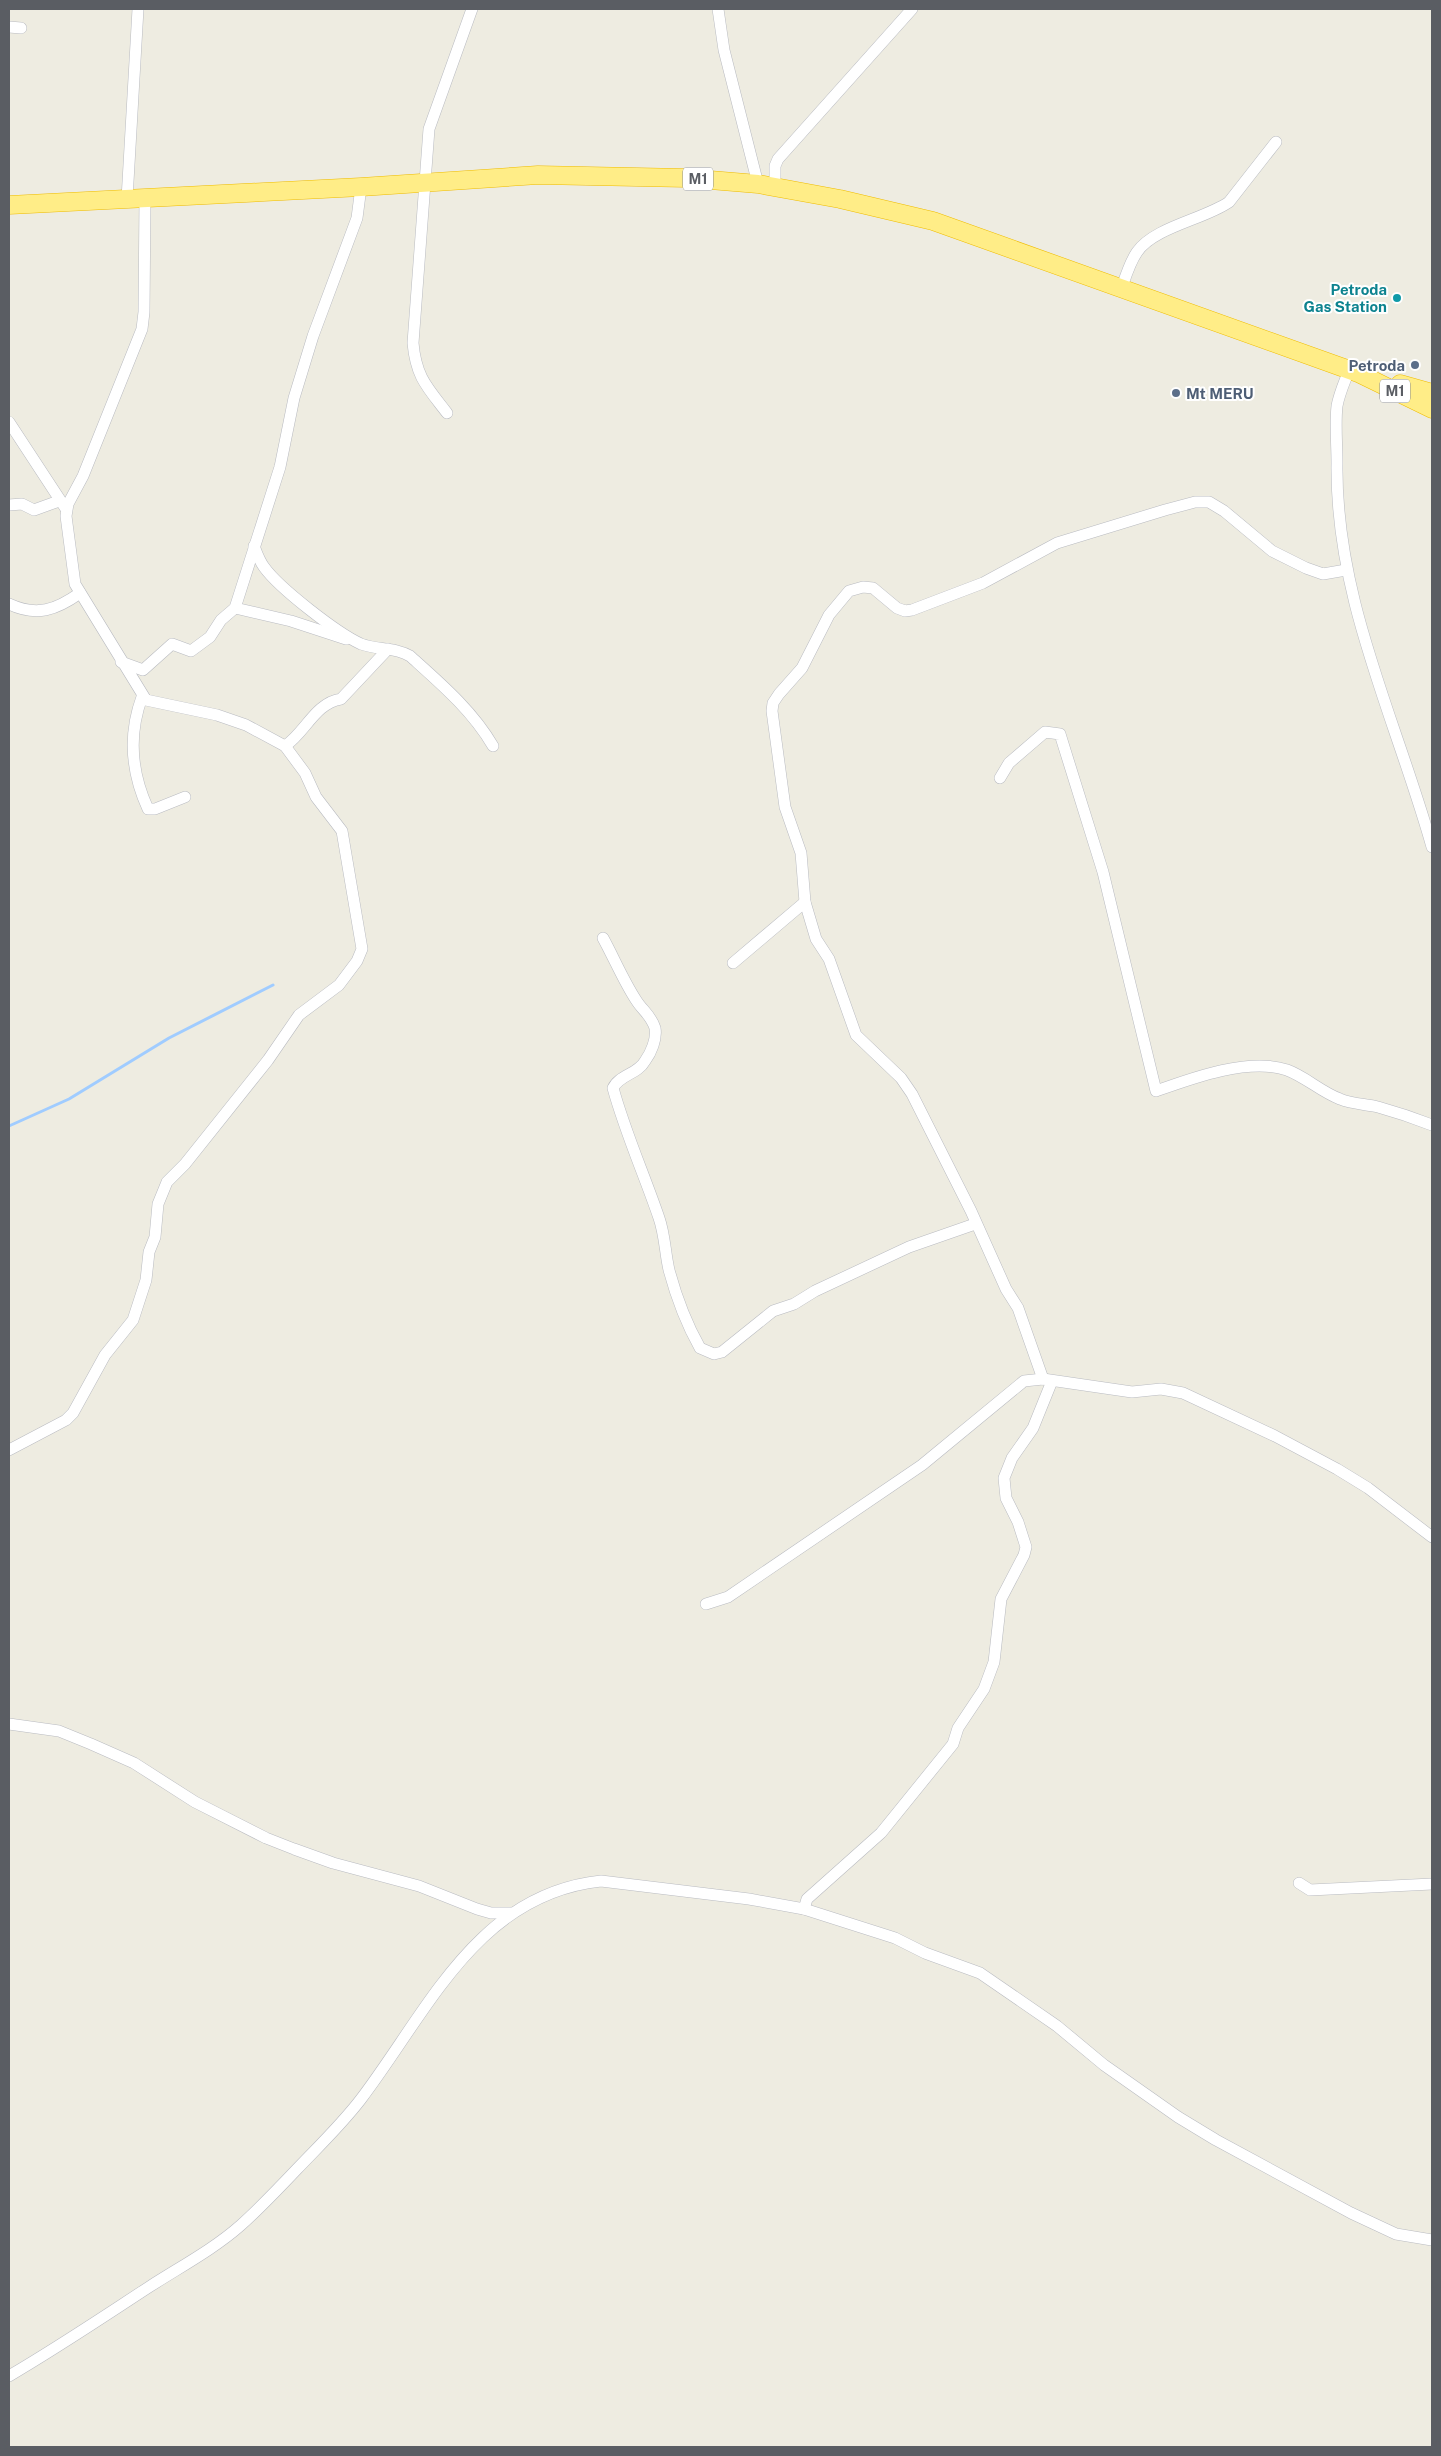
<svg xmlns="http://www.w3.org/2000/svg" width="1441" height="2456" viewBox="0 0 1441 2456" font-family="'Public Sans',sans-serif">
	<rect width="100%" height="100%" fill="#eeece1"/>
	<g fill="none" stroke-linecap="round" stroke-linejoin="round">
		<!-- stream -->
		<path stroke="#a0ccff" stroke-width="3" d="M9,1126L69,1099L169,1038L273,985"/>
		<!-- minor casing -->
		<g stroke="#b9bbc1" stroke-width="12">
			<g id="minor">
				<path d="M718,9L724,50L758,184"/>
				<path d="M9,27L21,28"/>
				<path d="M775,187V166L778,159L912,9"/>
				<path d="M127,199L138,9"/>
				<path d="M1122,287C1126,275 1130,262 1137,252C1154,227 1205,219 1229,202L1276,142"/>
				<path d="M1349,370C1345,381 1339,394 1337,406C1335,424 1337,444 1337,463C1335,598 1396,719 1432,847"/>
				<path d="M447,413C427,387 416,377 413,343L429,129L472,9"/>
				<path d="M9,422L66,509"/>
				<path d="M9,505L22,504L34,510L59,501"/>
				<path d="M254,546C257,554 259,560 264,567C279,588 337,633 361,644C377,650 395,647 410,656C440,683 472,710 493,746"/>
				<path d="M9,604C37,617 56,610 80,593"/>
				<path d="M235,608L291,621L346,639"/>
				<path d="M121,662L143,670L172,644L191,651L210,637L221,620L235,608L280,467L294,398L313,336L357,218L361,187"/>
				<path d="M142,697C128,735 131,772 148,809H155L185,797"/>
				<path d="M285,746C305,733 315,703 341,699L388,649"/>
				<path d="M1000,778L1009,763L1045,732L1060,734L1103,872L1156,1091C1192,1078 1249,1057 1287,1070C1306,1077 1321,1092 1340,1099C1352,1104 1365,1104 1378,1107C1396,1112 1414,1118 1432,1125"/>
				<path d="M603,938C614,958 623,980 636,1000C642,1010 651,1015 655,1028C657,1039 651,1053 645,1061C638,1074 619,1075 613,1088C625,1132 644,1174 659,1218C665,1235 665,1253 669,1270C676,1296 687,1325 700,1348L714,1354L722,1352L773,1311L794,1304L815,1291L909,1247L975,1224"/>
				<path d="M733,963L805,902"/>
				<path d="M1043,1379L1018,1308L1006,1289L971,1211L912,1094L901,1078L856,1035L829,959L816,939L805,902L801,853L785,807L772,711L773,703L779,694L802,668L829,615L849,591L863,587L873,588L897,608L905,611L912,610L983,583L1057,543L1165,510L1195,502H1209L1224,511L1272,551L1306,568L1323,574L1346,570"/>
				<path d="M9,1450L66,1420L73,1413L105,1355L133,1320L146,1280L149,1252L155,1237L158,1204L167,1182L185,1164L268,1060L299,1015L339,985L357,961L362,949L342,831L316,797L305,773L285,746L246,725L217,715L146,700L75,584L66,516L68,504L83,476L142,329L144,312L145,199"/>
				<path d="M706,1604L728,1597L922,1465L1024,1381L1043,1379L1132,1392L1161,1389L1183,1393L1275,1436L1337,1469L1368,1488L1432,1537"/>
				<path d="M9,1724L59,1731L91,1744L134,1763L195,1802L266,1838L294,1849L333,1863L419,1886L477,1909L491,1913H511"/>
				<path d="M1299,1883L1310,1890L1432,1884"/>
				<path d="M804,1909L807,1899L881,1833L953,1744L958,1728L984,1689L994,1662L1001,1599L1024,1555L1026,1547L1018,1522L1006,1498L1004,1478L1012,1458L1033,1428L1052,1381"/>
				<path d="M9,2376C57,2348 103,2317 149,2287C180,2267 214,2249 241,2225C261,2207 279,2188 297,2169C319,2146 342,2124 361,2099C428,2011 477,1894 601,1881L749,1899L804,1909L895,1938L925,1953L980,1973L1057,2026L1104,2065L1178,2117L1216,2140L1351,2213L1396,2234L1432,2240"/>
			</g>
		</g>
		<!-- highway casing -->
		<g stroke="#efbc00" stroke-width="19">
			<g id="highway">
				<path d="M9,205L361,187L538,175L686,178L758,184L840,199L933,221L1358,373L1432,409"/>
				<path d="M1400,384L1432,393"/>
			</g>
		</g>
		<!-- minor -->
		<use href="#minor" stroke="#fff" stroke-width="11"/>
		<!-- highway -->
		<use href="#highway" stroke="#ffed87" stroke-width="18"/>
	</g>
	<!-- markers -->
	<circle fill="#0f9aa8" stroke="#fff" stroke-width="2" cx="1397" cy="298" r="5"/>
	<g fill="#5c6f8a" stroke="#fff" stroke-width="2">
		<circle cx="1415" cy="365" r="5"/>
		<circle cx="1176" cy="393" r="5"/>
	</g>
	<g text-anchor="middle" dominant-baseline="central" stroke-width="4" stroke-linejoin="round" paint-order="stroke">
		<!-- shield labels -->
		<g fill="#fff" stroke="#8c8e92" stroke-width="1">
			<rect x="683" y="167.5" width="30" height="23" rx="4"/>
			<rect x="1380" y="379.5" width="30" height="23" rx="4"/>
		</g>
		<g font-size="14" font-weight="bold" fill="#5a5d63">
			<text x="698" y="179">M1</text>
			<text x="1395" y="391">M1</text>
		</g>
		<!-- culture labels -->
		<g font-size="15" font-weight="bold" fill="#0d838f" stroke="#fff" text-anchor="end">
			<text x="1387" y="289">Petroda<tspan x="1387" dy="17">Gas Station</tspan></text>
		</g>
		<!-- service labels -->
		<g font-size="15" font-weight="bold" fill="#4e5e75" stroke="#fff" text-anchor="end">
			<text x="1405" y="365">Petroda</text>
			<text x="1186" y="393" text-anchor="start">Mt MERU</text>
		</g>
	</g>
	<!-- border -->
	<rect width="1441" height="2456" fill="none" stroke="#5a5d63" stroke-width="20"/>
</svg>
